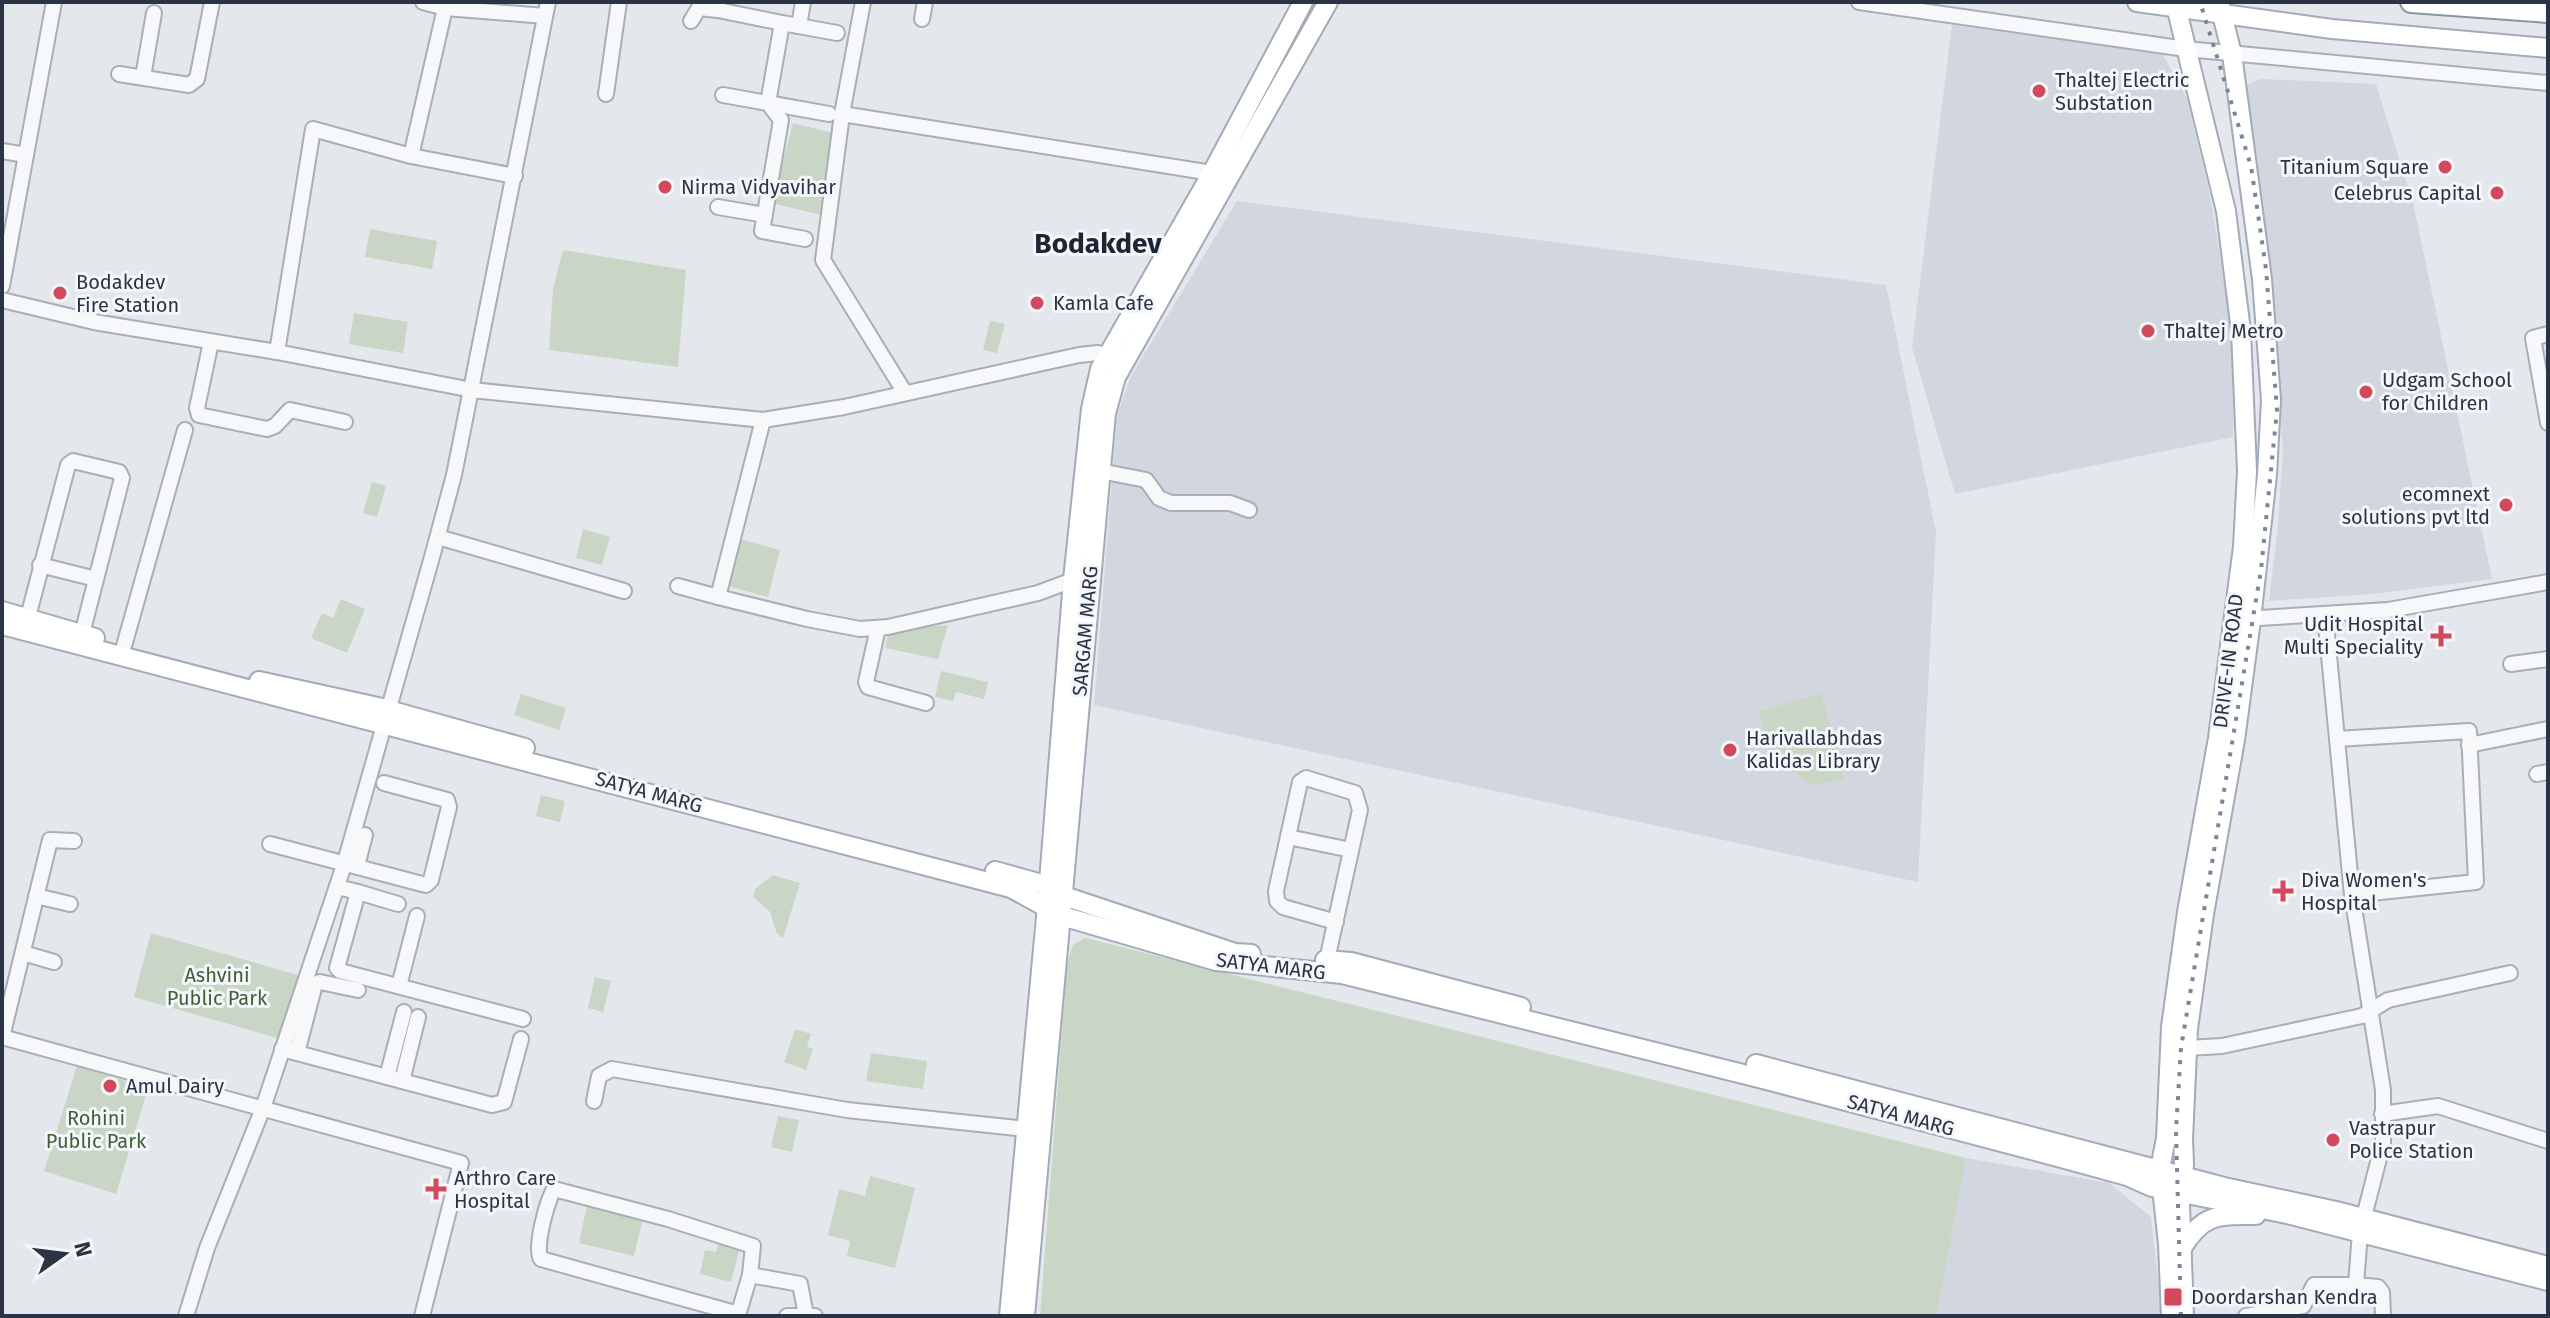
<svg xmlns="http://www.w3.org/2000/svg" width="2550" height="1318" viewBox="0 0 2550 1318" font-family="'Fira Sans',sans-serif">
	<rect width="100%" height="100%" fill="#e4e7ec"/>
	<!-- built -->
	<g fill="#d2d6de">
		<path d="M1952,25L2162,53L2187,99L2210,195L2235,347L2233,437L1955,494L1912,347Z"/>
		<path d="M2260,79L2376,84L2414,207L2492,579L2373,594L2269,601L2278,524L2283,453L2267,242L2250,152L2243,87Z"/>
		<path d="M1237,201L1886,285L1936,532L1918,882L1094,705L1117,415L1131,376Z"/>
		<path d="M1966,1158L2109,1183L2151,1217L2162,1316H1932L1945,1242Z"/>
	</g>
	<!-- green -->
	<g fill="#c9d6c5">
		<path d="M793,123L841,135L821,215L772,203Z"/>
		<path d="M370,229L437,241L432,269L365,257Z"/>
		<path d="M563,250L686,270L678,367L549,350L553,289Z"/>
		<path d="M354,313L408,322L403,353L349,344Z"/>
		<path d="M990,321L1005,324L997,353L983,350Z"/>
		<path d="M372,482L386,486L377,517L363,513Z"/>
		<path d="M583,529L610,537L602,565L576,558Z"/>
		<path d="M740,539L780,550L768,597L728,586Z"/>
		<path d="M341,599L365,609L347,653L311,638L322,613L333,618Z"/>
		<path d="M948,625L938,659L885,648L889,629Z"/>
		<path d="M941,671L988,682L984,699L956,692L953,701L935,697Z"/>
		<path d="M521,694L566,708L559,730L514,715Z"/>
		<path d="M1821,694L1844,778L1815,786L1772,758L1759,711Z"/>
		<path d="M541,795L565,801L560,822L536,816Z"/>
		<path d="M773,875L800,883L783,938L777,934L770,912L753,897L755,889Z"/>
		<path d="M151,933L301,976L281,1039L134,997Z"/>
		<path d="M1085,938L1966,1158L1936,1316H1040L1067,964L1073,945Z"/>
		<path d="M595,977L611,981L603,1012L588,1008Z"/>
		<path d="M795,1029L811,1034L807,1047L813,1049L806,1070L784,1062Z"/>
		<path d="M871,1053L927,1061L923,1089L866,1081Z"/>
		<path d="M77,1066L148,1088L116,1194L44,1171Z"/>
		<path d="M778,1116L799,1120L792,1152L771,1147Z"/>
		<path d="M870,1176L915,1188L895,1268L847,1256L850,1241L828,1235L839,1189L865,1196Z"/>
		<path d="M587,1205L643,1218L634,1256L579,1243Z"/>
		<path d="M719,1242L740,1247L731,1282L700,1274L705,1250L716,1252Z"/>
	</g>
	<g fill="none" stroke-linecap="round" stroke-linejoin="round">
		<!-- minor casing -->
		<g stroke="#a9aeb7" stroke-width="18">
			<g id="minor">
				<path d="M423,2L445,8L545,16"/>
				<path d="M719,2L718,10L782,23L768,103L781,120L762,231L805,239"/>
				<path d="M863,2L842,114L1212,173L1218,176"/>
				<path d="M1859,2L2186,49L2548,83"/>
				<path d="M922,19L925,2"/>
				<path d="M691,21L699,8L718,10"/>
				<path d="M782,23L837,33"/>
				<path d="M799,26L803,2"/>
				<path d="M119,74L189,85L197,79L212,2"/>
				<path d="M143,77L154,13"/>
				<path d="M606,94L619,2"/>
				<path d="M723,95L829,114"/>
				<path d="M842,114L823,260L905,393"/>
				<path d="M2,151L26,155"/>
				<path d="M411,156L445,8"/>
				<path d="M718,207L765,215"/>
				<path d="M2,286L54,2"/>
				<path d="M2,300L94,322L277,352L472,390L763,420L844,407L1079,355L1098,353L1116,359"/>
				<path d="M2548,334L2533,338L2548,423"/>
				<path d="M211,342L197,408L199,415L267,429L275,426L290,410L345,422"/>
				<path d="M277,352L313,129L411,156L515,176"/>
				<path d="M763,420L718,597L807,619L860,629L888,627L1038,593L1073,580"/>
				<path d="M1100,471L1146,480L1159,498L1171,503H1230L1249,510"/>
				<path d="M438,537L624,591"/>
				<path d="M40,565L96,579"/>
				<path d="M678,586L718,597"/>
				<path d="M28,617L68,465L73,461L119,472L122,478L82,634"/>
				<path d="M2243,619L2388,610L2548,582"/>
				<path d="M878,628L866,682L868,687L926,703"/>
				<path d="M124,646L185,430"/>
				<path d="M2511,664L2548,659"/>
				<path d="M2337,739L2352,895"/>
				<path d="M2469,745L2548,729"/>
				<path d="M2537,774L2548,772"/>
				<path d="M1288,837L1351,850"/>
				<path d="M270,844L426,885L431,880L449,807L447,800L384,783"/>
				<path d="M357,866L365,835"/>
				<path d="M337,887L358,892L337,968L340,971L523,1019"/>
				<path d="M358,892L398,904"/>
				<path d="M36,896L70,904"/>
				<path d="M23,953L54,962"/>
				<path d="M1327,960L1360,810L1355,793L1306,778L1300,782L1276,891L1277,901L1283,907L1336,922"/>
				<path d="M399,986L417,916"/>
				<path d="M2,1037L461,1163L422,1316"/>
				<path d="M2,1037L50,840L74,841"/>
				<path d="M2187,1048L2222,1046L2362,1016L2388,1000L2510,973"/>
				<path d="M282,1049L492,1105L504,1102L521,1039"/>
				<path d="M297,1053L315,984L320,982L358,990"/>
				<path d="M387,1077L404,1012"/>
				<path d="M402,1081L418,1017"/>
				<path d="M594,1101L599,1076L612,1069L847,1110L1026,1129"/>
				<path d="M2382,1114L2438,1106L2548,1141"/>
				<path d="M554,1189L668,1219L753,1246L750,1275L739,1312L735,1313L541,1259C534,1247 547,1202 554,1189Z"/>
				<path d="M750,1275L800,1284L806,1315"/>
				<path d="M2356,1285L2378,1287L2382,1292L2383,1316"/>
				<path d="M186,1316L207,1248L263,1108L345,862L432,557L454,475L548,2"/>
				<path d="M787,1316H815"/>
				<path d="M2246,1316L2303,1306L2314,1285H2356L2360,1232L2383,1143V1090L2352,895L2476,882L2469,731L2337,739L2325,614"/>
			</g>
		</g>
		<!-- major casing -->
		<g stroke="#a3abb8" stroke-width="22">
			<g id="major">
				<path d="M2137,2L2332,29L2548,48"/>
				<path d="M2,611L95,638"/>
				<path d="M2,625L1011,888L1062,916L1216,961L1342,974L1759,1078L2069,1160L2127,1176L2152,1187L2287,1214L2548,1281"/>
				<path d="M259,681L378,707L525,748"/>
				<path d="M995,871L1049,886L1064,896L1235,953L1251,954"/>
				<path d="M1325,960L1351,962L1521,1007"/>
				<path d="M1756,1064L2224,1187L2336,1211L2548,1266"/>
				<path d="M2182,1248C2203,1213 2219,1215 2256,1215"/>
				<path d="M1009,1316L1047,906L1073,580L1091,409L1100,369L1212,173L1303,2"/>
				<path d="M1025,1316L1106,413L1116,377L1328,2"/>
				<path d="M2171,1316L2168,1244L2160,1169L2166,1138L2171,1027L2187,912L2218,738L2243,547L2247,471L2241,331L2226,211L2175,2"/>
				<path d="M2184,1316L2180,1205L2184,1164L2183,1139L2188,1029L2204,914L2235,740L2251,620L2267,475L2271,400L2262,279L2232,54L2219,2"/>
			</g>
		</g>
		<!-- highway casing -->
		<g stroke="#8b94a3" stroke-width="24">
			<path id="highway" d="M2411,2L2548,12"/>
		</g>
		<!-- minor -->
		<use href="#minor" stroke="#f7f8fa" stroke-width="14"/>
		<!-- major -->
		<use href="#major" stroke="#fff" stroke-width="18"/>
		<!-- highway -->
		<use href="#highway" stroke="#fff" stroke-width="20"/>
		<!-- rail -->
		<path stroke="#7d8696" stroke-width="4" stroke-dasharray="4 8" stroke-linecap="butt" d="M2181,1316L2176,1130L2181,1048L2261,570L2277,410L2266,269L2251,166L2200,2"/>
	</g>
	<!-- markers -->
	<g fill="#d1495b" stroke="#f4f6f9" stroke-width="3">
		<circle cx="2039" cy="91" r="8"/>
		<circle cx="2445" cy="167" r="8"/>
		<circle cx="665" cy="187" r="8"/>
		<circle cx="2497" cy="193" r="8"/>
		<circle cx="60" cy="293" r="8"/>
		<circle cx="1037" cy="303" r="8"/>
		<circle cx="2148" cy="331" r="8"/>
		<circle cx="2366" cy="392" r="8"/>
		<circle cx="2506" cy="505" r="8"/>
		<path d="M2437 624h8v8h8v8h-8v8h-8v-8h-8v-8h8z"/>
		<circle cx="1730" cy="750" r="8"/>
		<path d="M2279 879h8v8h8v8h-8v8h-8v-8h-8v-8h8z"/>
		<circle cx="110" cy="1086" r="8"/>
		<circle cx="2333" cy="1140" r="8"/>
		<path d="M432 1177h8v8h8v8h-8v8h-8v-8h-8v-8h8z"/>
		<rect x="2163" y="1287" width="20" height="20" rx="4"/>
	</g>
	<g text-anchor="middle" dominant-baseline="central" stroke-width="6" stroke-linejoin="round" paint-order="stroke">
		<!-- poi labels -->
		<g font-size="20" fill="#2b3445" stroke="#f4f6f9" text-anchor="start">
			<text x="2055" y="80">Thaltej Electric<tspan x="2055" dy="23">Substation</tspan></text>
			<text x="2429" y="167" text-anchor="end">Titanium Square</text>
			<text x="681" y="187">Nirma Vidyavihar</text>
			<text x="2481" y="193" text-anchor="end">Celebrus Capital</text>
			<text x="76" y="282">Bodakdev<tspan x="76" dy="23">Fire Station</tspan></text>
			<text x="1053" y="303">Kamla Cafe</text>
			<text x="2164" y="331">Thaltej Metro</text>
			<text x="2382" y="380">Udgam School<tspan x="2382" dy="23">for Children</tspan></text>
			<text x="2490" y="494" text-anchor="end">ecomnext<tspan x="2490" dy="23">solutions pvt ltd</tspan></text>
			<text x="2423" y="624" text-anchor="end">Udit Hospital<tspan x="2423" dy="23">Multi Speciality</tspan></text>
			<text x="1746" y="738">Harivallabhdas<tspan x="1746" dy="23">Kalidas Library</tspan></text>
			<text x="2301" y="880">Diva Women's<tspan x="2301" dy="23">Hospital</tspan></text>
			<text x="126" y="1086">Amul Dairy</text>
			<text x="2349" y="1128">Vastrapur<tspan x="2349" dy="23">Police Station</tspan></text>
			<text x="454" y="1178">Arthro Care<tspan x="454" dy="23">Hospital</tspan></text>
			<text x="2191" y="1297">Doordarshan Kendra</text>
		</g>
		<!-- street labels -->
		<g font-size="20" fill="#2b3445" stroke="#f4f6f9">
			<text transform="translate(1085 631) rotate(-85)">SARGAM MARG</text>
			<text transform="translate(2228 661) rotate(-83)">DRIVE-IN ROAD</text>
			<text transform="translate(649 792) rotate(15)">SATYA MARG</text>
			<text transform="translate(1271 966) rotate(7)">SATYA MARG</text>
			<text transform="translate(1901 1115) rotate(15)">SATYA MARG</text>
		</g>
		<!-- park labels -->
		<g font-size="20" fill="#3f6138" stroke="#f4f6f9">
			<text x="217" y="975">Ashvini<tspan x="217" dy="23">Public Park</tspan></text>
			<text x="96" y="1118">Rohini<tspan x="96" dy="23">Public Park</tspan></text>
		</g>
		<!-- district labels -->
		<g font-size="28" font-weight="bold" fill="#1d2536" stroke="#f4f6f9">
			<text x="1098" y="243">Bodakdev</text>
		</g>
	</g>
	<!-- border -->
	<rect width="2550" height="1318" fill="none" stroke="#2b3445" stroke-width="8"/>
	<!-- north arrow -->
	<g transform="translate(64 1254) rotate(76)" stroke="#f4f6f9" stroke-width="6" paint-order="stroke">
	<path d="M0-6L14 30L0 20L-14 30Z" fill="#2b3445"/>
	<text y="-12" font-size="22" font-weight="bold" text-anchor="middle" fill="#2b3445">N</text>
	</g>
</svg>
